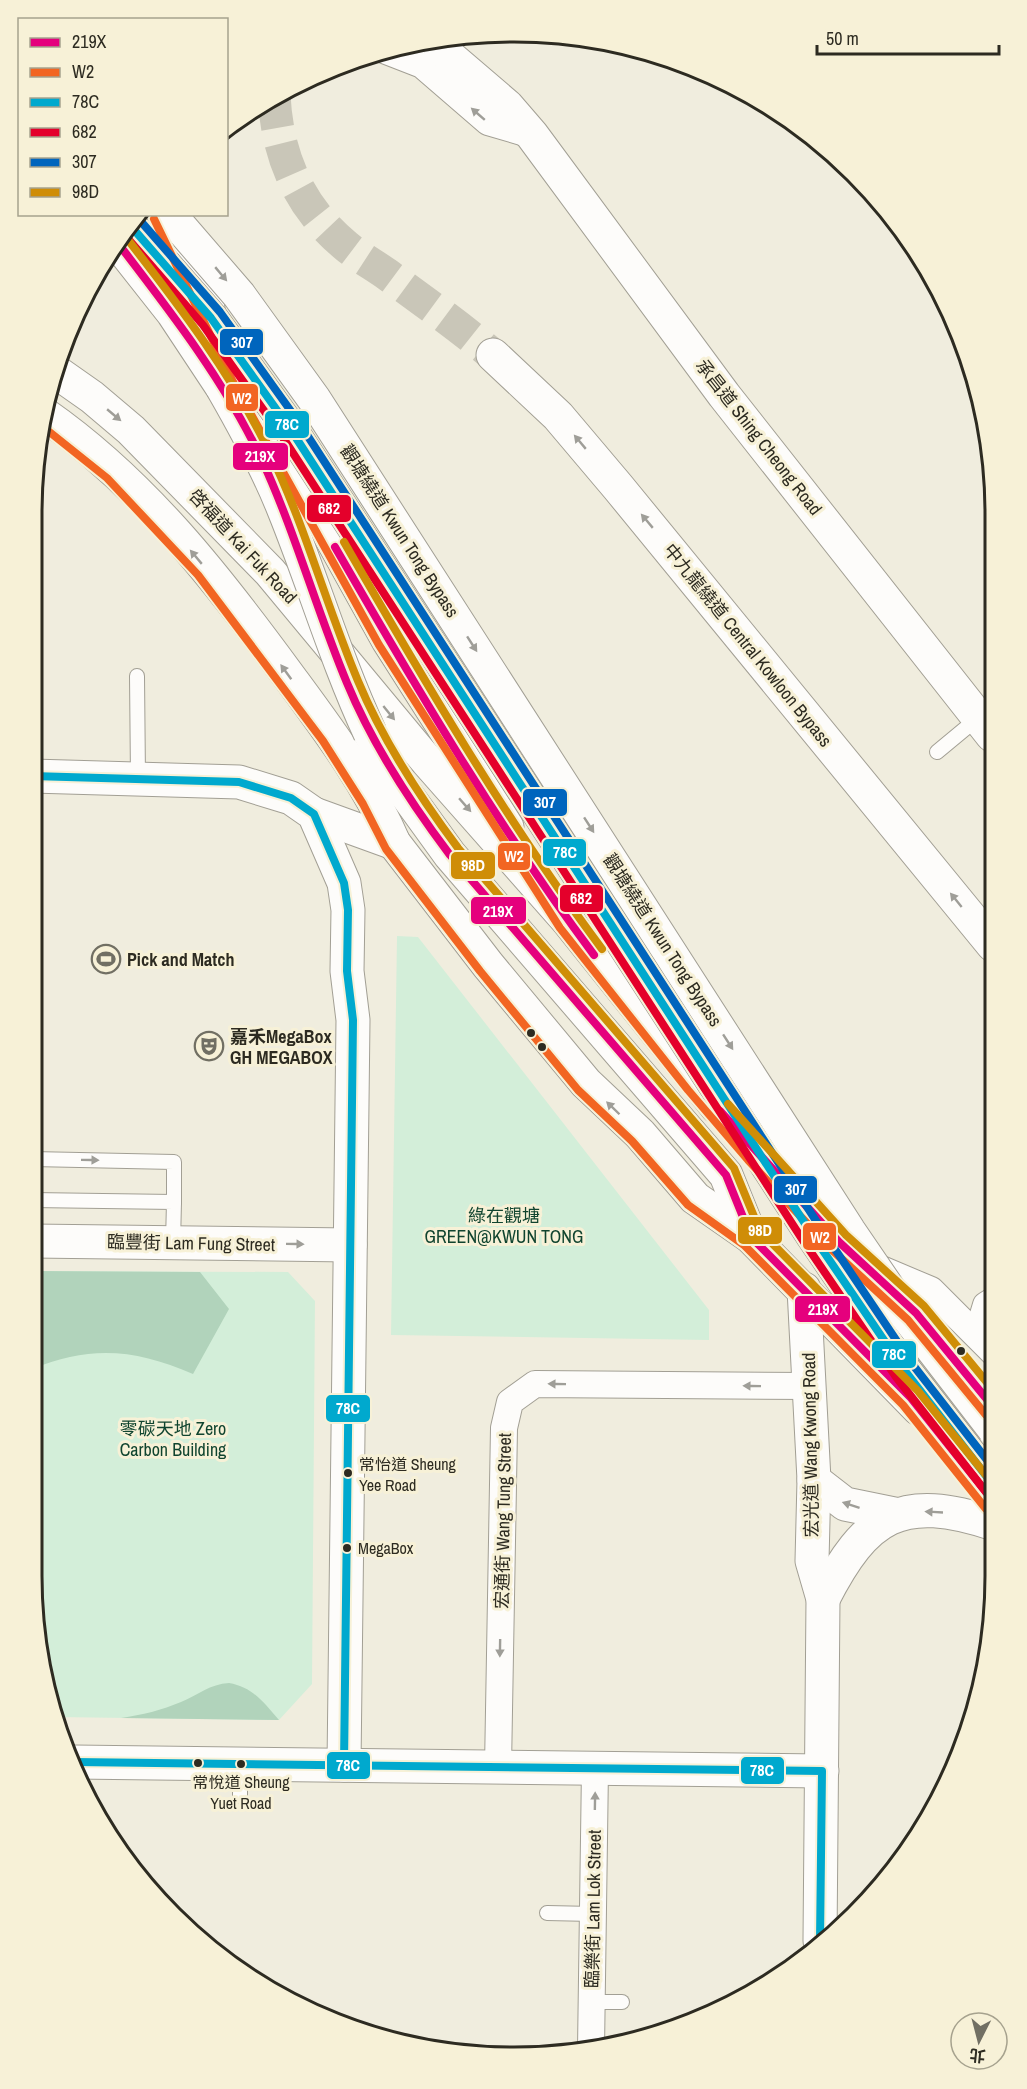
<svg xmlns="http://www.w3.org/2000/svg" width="1027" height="2089" viewBox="0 0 1027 2089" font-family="'Archivo Narrow','Noto Sans TC',sans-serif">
	<rect width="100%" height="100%" fill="#f0edde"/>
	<!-- green -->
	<g fill="#d3eed9">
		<path d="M397,936L418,937L709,1310V1340L391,1335Z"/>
		<path d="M32,1271L288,1272L315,1301L312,1684L279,1720L55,1717L32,1575Z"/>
	</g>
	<!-- forest -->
	<g fill="#b1d3bb">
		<path d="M32,1271L200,1272L229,1309L193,1374C136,1349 90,1345 32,1369Z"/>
		<path d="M229,1683C253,1687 264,1703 279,1720L121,1718C142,1715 162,1710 181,1702C198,1695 210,1684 229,1683Z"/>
	</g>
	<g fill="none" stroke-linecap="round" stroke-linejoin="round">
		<!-- highway-tunnel -->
		<path stroke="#c9c6b8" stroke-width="33" stroke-dasharray="33 16" stroke-linecap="butt" d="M274,95C277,156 299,207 346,246C359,257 374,265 388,275C423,301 459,326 493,355"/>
		<!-- lane casing -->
		<g stroke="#a29f94" stroke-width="16">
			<g id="lane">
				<path d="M137,676L138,778"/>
				<path d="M937,752L978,718"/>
				<path d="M32,1159L174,1162V1202"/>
				<path d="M32,1200L174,1202L173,1242"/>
				<path d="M240,1796V1764"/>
				<path d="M547,1913L593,1914"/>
				<path d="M592,2002H622"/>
			</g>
		</g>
		<!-- street casing -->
		<g stroke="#a29f94" stroke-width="28">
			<g id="street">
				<path d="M386,51L422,65L488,122L532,135"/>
				<path d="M867,1263L931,1290L994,1353"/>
				<path d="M977,1335L986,1305L994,1300"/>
				<path d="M498,1767L504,1428L510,1402L535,1384L811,1386"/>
				<path d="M591,2049L595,1768"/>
			</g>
		</g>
		<!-- secondary casing -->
		<g stroke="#a29f94" stroke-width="35">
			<g id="secondary">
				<path d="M435,39L451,58L507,106L532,135L724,395L992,735"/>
				<path d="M32,776L239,782L291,798L314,814L344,883L348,910L347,971L353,1020L344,1765"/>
				<path d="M32,1241L350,1245"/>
				<path d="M804,1289L814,1480L812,1561L823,1599L820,1941"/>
				<path d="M814,1480L845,1504L894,1514"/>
				<path d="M823,1599C866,1515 901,1493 994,1524"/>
				<path d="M74,1762L822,1771"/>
			</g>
		</g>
		<!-- highway casing -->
		<g stroke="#a29f94" stroke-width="35">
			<g id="highway">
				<path d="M163,214L208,308"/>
				<path d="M117,242L173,313L222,387"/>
				<path d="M493,355L558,416L618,487L993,945"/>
				<path d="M55,371L92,397L131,430L270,572L427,761L569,922L717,1107"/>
				<path d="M247,386L388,640L507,827"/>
				<path d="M44,414C143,483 217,578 288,675C327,728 368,782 394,843L488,965L586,1083L640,1134L695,1198L751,1237L919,1409"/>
				<path d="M370,733L395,779L450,855L726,1175L751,1237"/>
				<path d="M314,814L394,843"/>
			</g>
		</g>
		<!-- lane -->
		<use href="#lane" stroke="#fdfcfa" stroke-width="14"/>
		<!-- street -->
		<use href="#street" stroke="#fdfcfa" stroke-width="26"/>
		<!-- secondary -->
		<use href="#secondary" stroke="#fdfcfa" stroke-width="33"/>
		<!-- highway -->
		<use href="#highway" stroke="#fdfcfa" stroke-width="33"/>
		<!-- highway-bridge casing -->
		<g stroke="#a29f94" stroke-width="35" stroke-linecap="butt">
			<g id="highway-bridge">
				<path d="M169,214L239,295L314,399L849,1231L907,1316L994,1429"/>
				<path d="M129,224L211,318L289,427L813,1236L905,1371L994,1486"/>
				<path d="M222,387C245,427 267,467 284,510C314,584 336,660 370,733"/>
			</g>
		</g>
		<!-- highway-bridge -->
		<use href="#highway-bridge" stroke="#fdfcfa" stroke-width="33"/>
		<!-- bus-1 casing -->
		<g stroke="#f7f1d7" stroke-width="12">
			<g id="bus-1">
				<path d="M117,242C170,311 224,380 261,458C295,531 316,609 347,683C373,746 410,802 450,855L726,1175L751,1237L911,1398L994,1502"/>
				<path d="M335,547C414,684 499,828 594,955"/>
				<path d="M720,1111L839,1242L916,1313L994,1408"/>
			</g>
		</g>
		<!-- bus-2 casing -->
		<g stroke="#f7f1d7" stroke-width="12">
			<g id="bus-2">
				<path d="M154,219L233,382L379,645L560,928L688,1090L748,1160L831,1249L908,1320L986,1415"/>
				<path d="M42,426L107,478L198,575L323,741L363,804L386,849L480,971L578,1090L632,1141L688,1205L744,1245L903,1405L986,1509"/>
			</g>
		</g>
		<!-- bus-3 casing -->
		<g stroke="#f7f1d7" stroke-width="12">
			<g id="bus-3">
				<path d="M129,224L211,318L289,427L813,1236L905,1371L994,1486"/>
				<path d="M32,776L239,782L291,798L314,814L344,883L348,910L347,971L353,1020L344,1765"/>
				<path d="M74,1762L822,1771L820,1941"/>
			</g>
		</g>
		<!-- bus-4 casing -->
		<g stroke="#f7f1d7" stroke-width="12">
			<path id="bus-4" d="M123,233L203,325L280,433L804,1242L896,1377L986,1492"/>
		</g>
		<!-- bus-5 casing -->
		<g stroke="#f7f1d7" stroke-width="12">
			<path id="bus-5" d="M137,217L220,312L298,421L822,1230L913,1365L994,1469"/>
		</g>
		<!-- bus-6 casing -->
		<g stroke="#f7f1d7" stroke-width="12">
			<g id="bus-6">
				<path d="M125,236C178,304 231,373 269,451C305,525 326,605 358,681C383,741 419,796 458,848L734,1168L760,1231L918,1391L994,1485"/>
				<path d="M344,542C423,679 507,822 602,949"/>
				<path d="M728,1104L846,1235L924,1306L994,1391"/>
			</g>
		</g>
		<!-- bus-1 -->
		<use href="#bus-1" stroke="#e5007d" stroke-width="8"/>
		<!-- bus-2 -->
		<use href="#bus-2" stroke="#f26522" stroke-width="8"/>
		<!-- bus-3 -->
		<use href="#bus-3" stroke="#00a9ce" stroke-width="8"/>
		<!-- bus-4 -->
		<use href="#bus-4" stroke="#e4002b" stroke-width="8"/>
		<!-- bus-5 -->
		<use href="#bus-5" stroke="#0065bd" stroke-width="8"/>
		<!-- bus-6 -->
		<use href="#bus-6" stroke="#cf8d07" stroke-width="8"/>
	</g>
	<!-- one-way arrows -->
	<defs><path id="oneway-solid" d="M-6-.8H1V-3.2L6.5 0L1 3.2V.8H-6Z" transform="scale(1.5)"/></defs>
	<g fill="#9f9e98">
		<use href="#oneway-solid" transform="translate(478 114) rotate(-139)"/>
		<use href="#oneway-solid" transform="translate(221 274) rotate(50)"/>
		<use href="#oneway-solid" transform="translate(114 415) rotate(40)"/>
		<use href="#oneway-solid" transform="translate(580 442) rotate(-130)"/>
		<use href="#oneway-solid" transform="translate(647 521) rotate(-130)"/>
		<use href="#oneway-solid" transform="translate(196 557) rotate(-130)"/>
		<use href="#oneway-solid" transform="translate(472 644) rotate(57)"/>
		<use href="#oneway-solid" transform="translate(286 672) rotate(-126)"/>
		<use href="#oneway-solid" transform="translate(389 713) rotate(51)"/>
		<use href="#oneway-solid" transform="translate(465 805) rotate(49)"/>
		<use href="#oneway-solid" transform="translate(589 825) rotate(57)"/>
		<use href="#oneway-solid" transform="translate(956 900) rotate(-129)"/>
		<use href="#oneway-solid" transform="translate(728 1042) rotate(57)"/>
		<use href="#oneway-solid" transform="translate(613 1108) rotate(-136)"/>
		<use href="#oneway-solid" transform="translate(90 1160) rotate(1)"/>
		<use href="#oneway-solid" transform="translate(295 1244) rotate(1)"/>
		<use href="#oneway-solid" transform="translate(557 1384) rotate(-179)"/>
		<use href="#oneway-solid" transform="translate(752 1386) rotate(-179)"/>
		<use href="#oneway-solid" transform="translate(851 1505) rotate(-162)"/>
		<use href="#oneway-solid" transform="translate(934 1512) rotate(-177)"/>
		<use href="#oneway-solid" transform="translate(500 1648) rotate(91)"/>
		<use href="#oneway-solid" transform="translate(595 1801) rotate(-89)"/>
	</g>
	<!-- icons -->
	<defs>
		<g id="stadium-ring" transform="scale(1.5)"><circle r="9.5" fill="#f7f1d7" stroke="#716f63" stroke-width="1.5"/><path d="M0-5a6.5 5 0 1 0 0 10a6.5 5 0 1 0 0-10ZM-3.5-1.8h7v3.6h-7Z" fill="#716f63"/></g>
		<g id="theatre-ring" transform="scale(1.5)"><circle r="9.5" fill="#f7f1d7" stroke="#716f63" stroke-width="1.5"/><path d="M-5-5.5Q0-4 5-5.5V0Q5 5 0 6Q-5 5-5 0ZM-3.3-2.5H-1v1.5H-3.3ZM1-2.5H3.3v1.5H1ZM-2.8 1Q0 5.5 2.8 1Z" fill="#716f63"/></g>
	</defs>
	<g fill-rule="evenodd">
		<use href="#stadium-ring" x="106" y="959"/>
		<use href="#theatre-ring" x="209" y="1046"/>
	</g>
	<!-- markers -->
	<g fill="#2d2b21" stroke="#f7f1d7" stroke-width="2">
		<circle cx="531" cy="1033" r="5"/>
		<circle cx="542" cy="1047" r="5"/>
		<circle cx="961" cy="1351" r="5"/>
		<circle cx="348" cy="1473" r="5"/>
		<circle cx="347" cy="1548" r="5"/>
		<circle cx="198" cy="1763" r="5"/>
		<circle cx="241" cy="1764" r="5"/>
	</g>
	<g text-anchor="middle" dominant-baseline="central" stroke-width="6" stroke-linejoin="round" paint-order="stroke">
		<!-- bus labels -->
		<g font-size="16" fill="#2d2b21" stroke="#f7f1d7" text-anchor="start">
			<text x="359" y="1464">常怡道 Sheung<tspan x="359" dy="21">Yee Road</tspan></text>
			<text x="358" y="1548">MegaBox</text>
			<text x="241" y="1782" text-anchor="middle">常悅道 Sheung<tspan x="241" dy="21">Yuet Road</tspan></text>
		</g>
		<!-- street labels -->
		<g font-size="18" fill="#2d2b21" stroke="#f7f1d7">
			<text transform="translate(759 437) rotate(52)">承昌道 Shing Cheong Road</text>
			<text transform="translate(400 531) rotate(57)">觀塘繞道 Kwun Tong Bypass</text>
			<text transform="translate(243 546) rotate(47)">啓福道 Kai Fuk Road</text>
			<text transform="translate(748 645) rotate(51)">中九龍繞道 Central Kowloon Bypass</text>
			<text transform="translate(663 940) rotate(57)">觀塘繞道 Kwun Tong Bypass</text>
			<text transform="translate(191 1243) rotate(1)">臨豐街 Lam Fung Street</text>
			<text transform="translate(810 1445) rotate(-91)">宏光道 Wang Kwong Road</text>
			<text transform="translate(503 1521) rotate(-89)">宏通街 Wang Tung Street</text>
			<text transform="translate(593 1909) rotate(-89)">臨樂街 Lam Lok Street</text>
		</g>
		<!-- poi labels -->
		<g font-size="18" font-weight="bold" fill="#2d2b21" stroke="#f7f1d7" text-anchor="start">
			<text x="127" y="959">Pick and Match</text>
			<text x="230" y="1036">嘉禾MegaBox<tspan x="230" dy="21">GH MEGABOX</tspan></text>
		</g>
		<!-- park labels -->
		<g font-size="18" fill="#10442f" stroke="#f7f1d7">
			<text x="504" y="1215">綠在觀塘<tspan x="504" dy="21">GREEN@KWUN TONG</tspan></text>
			<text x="173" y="1428">零碳天地 Zero<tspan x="173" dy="21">Carbon Building</tspan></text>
		</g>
	</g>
	<!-- crop -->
	<path d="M0 0H1027V2089H0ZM513 42H514A471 471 0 0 1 985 513V1576A471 471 0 0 1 514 2047H513A471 471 0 0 1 42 1576V513A471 471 0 0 1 513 42Z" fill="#f7f1d7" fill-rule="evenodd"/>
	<path fill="none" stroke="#2d2b21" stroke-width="3" d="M513 42H514A471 471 0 0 1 985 513V1576A471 471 0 0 1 514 2047H513A471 471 0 0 1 42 1576V513A471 471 0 0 1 513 42Z"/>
	<g stroke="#f7f1d7" stroke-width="2">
		<rect x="219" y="328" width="45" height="28" rx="6" fill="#0065bd"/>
		<rect x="225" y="383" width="34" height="29" rx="6" fill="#f26522"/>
		<rect x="264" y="410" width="46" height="29" rx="6" fill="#00a9ce"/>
		<rect x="232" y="442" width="57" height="29" rx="6" fill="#e5007d"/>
		<rect x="306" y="494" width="46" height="29" rx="6" fill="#e4002b"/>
		<rect x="522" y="788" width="46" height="29" rx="6" fill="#0065bd"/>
		<rect x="542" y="838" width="45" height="29" rx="6" fill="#00a9ce"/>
		<rect x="497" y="842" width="34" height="29" rx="6" fill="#f26522"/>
		<rect x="450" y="851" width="46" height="29" rx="6" fill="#cf8d07"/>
		<rect x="559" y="884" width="45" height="29" rx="6" fill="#e4002b"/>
		<rect x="470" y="896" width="57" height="29" rx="6" fill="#e5007d"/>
		<rect x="773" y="1175" width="45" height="29" rx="6" fill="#0065bd"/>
		<rect x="737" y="1216" width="46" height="29" rx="6" fill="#cf8d07"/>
		<rect x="802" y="1222" width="35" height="29" rx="6" fill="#f26522"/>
		<rect x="794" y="1295" width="57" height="28" rx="6" fill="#e5007d"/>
		<rect x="871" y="1340" width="46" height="29" rx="6" fill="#00a9ce"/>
		<rect x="325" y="1394" width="46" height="29" rx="6" fill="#00a9ce"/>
		<rect x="326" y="1751" width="45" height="29" rx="6" fill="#00a9ce"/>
		<rect x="740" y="1756" width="45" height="29" rx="6" fill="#00a9ce"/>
	</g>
	<g font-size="16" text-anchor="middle" font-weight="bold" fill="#fff">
		<text x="242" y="348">307</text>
		<text x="242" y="404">W2</text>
		<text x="287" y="430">78C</text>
		<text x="260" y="462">219X</text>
		<text x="329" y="514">682</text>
		<text x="545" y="808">307</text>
		<text x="565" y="858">78C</text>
		<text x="514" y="862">W2</text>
		<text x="473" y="871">98D</text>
		<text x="581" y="904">682</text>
		<text x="498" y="917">219X</text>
		<text x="796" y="1195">307</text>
		<text x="760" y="1236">98D</text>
		<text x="820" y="1243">W2</text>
		<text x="823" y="1315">219X</text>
		<text x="894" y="1360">78C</text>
		<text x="348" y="1414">78C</text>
		<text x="348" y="1771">78C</text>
		<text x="762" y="1776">78C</text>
	</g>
	<!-- legend -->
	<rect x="18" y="18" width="210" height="198" fill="#f7f1d7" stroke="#a6a28e" stroke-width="1.5"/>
	<rect x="30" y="38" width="30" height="9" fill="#e5007d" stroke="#a6a28e" stroke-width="1.5"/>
	<text x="72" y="48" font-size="18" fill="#2d2b21">219X</text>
	<rect x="30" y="68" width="30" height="9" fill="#f26522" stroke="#a6a28e" stroke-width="1.5"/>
	<text x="72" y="78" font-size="18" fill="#2d2b21">W2</text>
	<rect x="30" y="98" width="30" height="9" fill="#00a9ce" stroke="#a6a28e" stroke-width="1.5"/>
	<text x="72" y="108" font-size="18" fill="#2d2b21">78C</text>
	<rect x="30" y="128" width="30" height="9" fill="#e4002b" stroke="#a6a28e" stroke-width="1.5"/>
	<text x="72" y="138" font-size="18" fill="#2d2b21">682</text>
	<rect x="30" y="158" width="30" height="9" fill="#0065bd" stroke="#a6a28e" stroke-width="1.5"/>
	<text x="72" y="168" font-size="18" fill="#2d2b21">307</text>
	<rect x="30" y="188" width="30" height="9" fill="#cf8d07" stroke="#a6a28e" stroke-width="1.5"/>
	<text x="72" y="198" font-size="18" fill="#2d2b21">98D</text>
	<!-- north arrow -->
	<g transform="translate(979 2041) rotate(186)"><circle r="28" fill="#f7f1d7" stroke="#a6a28e" stroke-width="1.5"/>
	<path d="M0-4.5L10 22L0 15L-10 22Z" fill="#716f63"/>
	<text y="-9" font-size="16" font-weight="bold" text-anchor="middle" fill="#2d2b21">北</text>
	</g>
	<!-- scale -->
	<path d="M817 45v9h182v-9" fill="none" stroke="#2d2b21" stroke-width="3"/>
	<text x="826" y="45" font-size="18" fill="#2d2b21" stroke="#f7f1d7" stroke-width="4.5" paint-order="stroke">50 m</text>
</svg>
